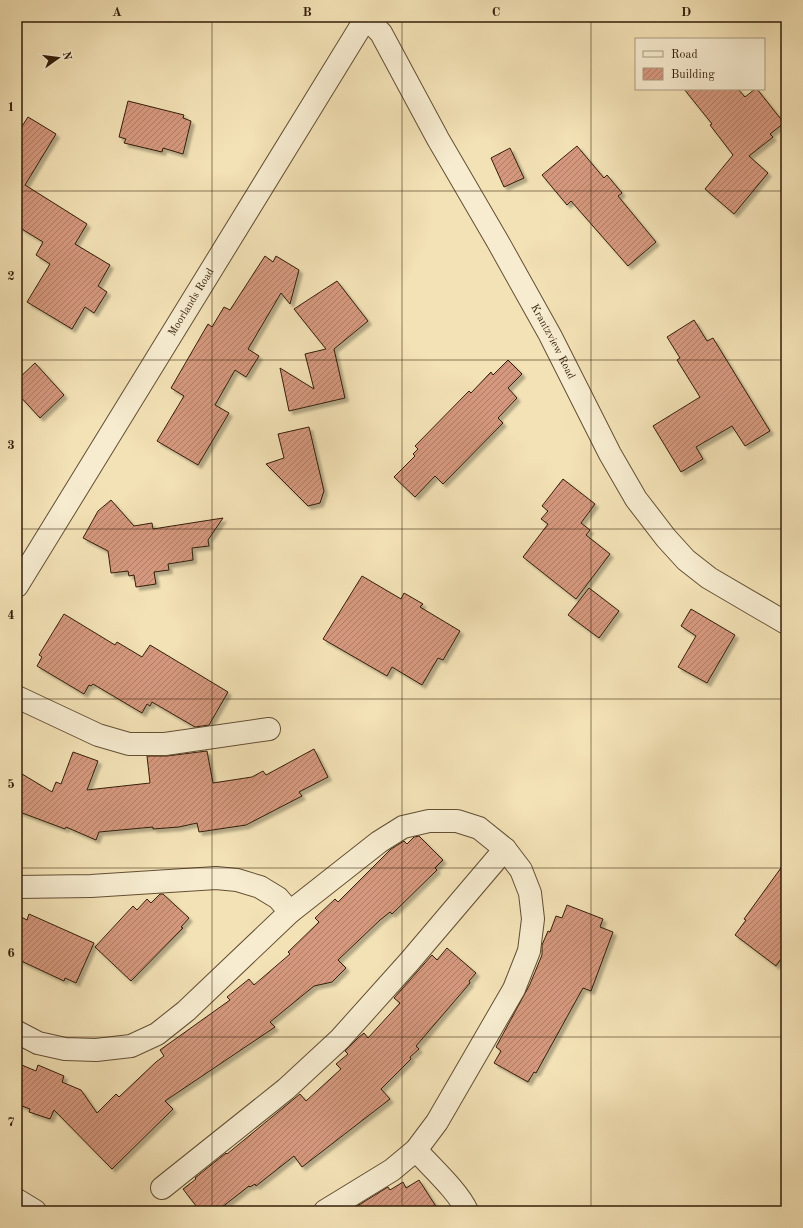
<svg xmlns="http://www.w3.org/2000/svg" width="803" height="1228" viewBox="0 0 803 1228" font-family="'Old Standard TT',serif">
	<defs>
		<pattern id="building-hatch" width="6" height="6" patternUnits="userSpaceOnUse"><rect width="6" height="6" fill="#d5987e"/><path d="M-1 1l2-2M0 6l6-6M5 7l2-2" fill="none" stroke="#ad7b65"/></pattern>
		<filter id="shadow"><feDropShadow dx="3.5" dy="3.5" stdDeviation="1" flood-color="#0004"/></filter>
	</defs>
	<rect width="100%" height="100%" fill="#f3e2b6"/>
	<filter id="stains"><feTurbulence type="fractalNoise" baseFrequency=".005" numOctaves="4"/><feColorMatrix values="0 0 0 0 .2 0 0 0 0 .09 0 0 0 0 .02 0 0 0 .5 -.17"/></filter>
	<radialGradient id="worn" r=".72"><stop offset=".6" stop-color="#630" stop-opacity="0"/><stop offset="1" stop-color="#630" stop-opacity=".3"/></radialGradient>
	<!-- building -->
	<g fill="url(#building-hatch)" stroke="#331e09" filter="url(#shadow)">
		<path d="M684,89H738L745,97L755,89H757L784,123L770,134L773,137L749,156L768,173L734,214L705,189L733,155L710,125L712,124Z"/>
		<path d="M128,101L184,115L183,118L191,121L183,154L163,148L162,152L124,143L126,139L119,137Z"/>
		<path d="M28,117L56,134L25,185L87,224L75,244L110,265L98,286L107,292L94,313L85,307L72,329L27,302L50,264L36,255L43,242L17,226V134Z"/>
		<path d="M577,146L604,178L607,175L622,193L618,196L656,242L628,266L571,201L567,205L542,175Z"/>
		<path d="M510,148L524,178L504,187L491,158Z"/>
		<path d="M265,256L273,262L276,256L299,270L290,304L281,293L248,349L259,356L246,377L235,370L215,405L229,413L198,465L157,441L184,396L171,388L208,324L212,327L224,307L230,310Z"/>
		<path d="M337,281L368,321L334,349L345,398L289,411L280,368L314,389L305,354L326,349L294,309Z"/>
		<path d="M694,320L707,341L713,338L770,431L745,446L732,426L696,447L703,459L681,472L653,426L700,397L677,360L680,358L667,337Z"/>
		<path d="M508,360L522,374L508,388L517,398L498,418L503,423L443,484L435,476L415,497L394,477L415,456L413,454L418,449L415,446L469,391L471,393L491,372L493,375Z"/>
		<path d="M35,363L64,395L40,418L17,393V380Z"/>
		<path d="M309,427L324,491L320,503L308,506L266,464L284,458L278,434Z"/>
		<path d="M563,479L595,504L581,523L590,530L586,535L610,554L576,599L523,557L548,524L541,519L548,511L542,506Z"/>
		<path d="M111,500L134,526L152,523L153,529L223,518L208,540L209,546L192,548L193,560L168,564L169,570L154,572L156,584L136,587L134,575L129,576L128,571L111,573L108,551L83,538L98,511Z"/>
		<path d="M362,576L401,599L404,593L423,604L420,607L460,631L443,660L438,658L422,685L392,667L387,676L323,639Z"/>
		<path d="M589,588L619,611L599,638L568,615Z"/>
		<path d="M691,609L735,635L707,683L678,667L696,636L681,626Z"/>
		<path d="M64,614L115,645L117,642L142,657L150,645L228,692L209,725L195,727L152,702L150,706L147,704L142,713L93,684L91,686L89,685L84,694L37,666L42,657L39,655Z"/>
		<path d="M314,749L328,777L299,792L302,796L246,825L199,832L197,823L179,827L153,829V827L99,832L96,840L66,827L65,829L17,811V771L52,792L56,782L61,784L73,752L98,761L87,790L150,783L147,756H167L207,751L213,783L252,777L263,771L266,775Z"/>
		<path d="M419,836L443,860L435,868L437,870L392,914L390,912L380,920L338,960L346,968L332,982L314,986L270,1022L275,1027L165,1101L173,1109L112,1169L54,1110L50,1119L29,1112L30,1109L17,1104V1063L36,1071L38,1065L64,1076L62,1082L81,1090L97,1113L116,1094L119,1097L156,1062L164,1056L160,1050L230,1000L227,997L249,979L254,985L290,954L288,952L319,922L315,918L335,899L338,902L391,849L404,841L407,844L414,837Z"/>
		<path d="M786,861V952L776,966L735,935L746,920L744,919Z"/>
		<path d="M160,894H163L189,918L181,927L183,928L131,981L95,947L133,906L137,910L147,899L151,903Z"/>
		<path d="M567,905L603,919L600,927L613,932L591,991L583,988L536,1073L534,1072L528,1082L494,1063L501,1051L496,1047L530,984L542,955V945L548,931L550,932L556,916L562,918Z"/>
		<path d="M29,914L94,943L76,983L65,978L64,981L17,959V915L27,920Z"/>
		<path d="M447,948L476,973L469,981L470,983L416,1046L419,1049L410,1057L411,1059L381,1089L390,1099L302,1167L294,1156L256,1186L255,1184L250,1187L249,1186L217,1211H200L183,1189L196,1179L195,1178L226,1153L227,1154L300,1094L306,1101L341,1069L336,1064L348,1054L345,1051L359,1037L364,1033L368,1038L400,1003L394,998L432,955L437,960Z"/>
		<path d="M419,1180L439,1211H349L388,1187L390,1190L403,1182L406,1188Z"/>
	</g>
	<g fill="none" stroke-linecap="round" stroke-linejoin="round">
		<!-- minor casing -->
		<g stroke="#634f34" stroke-width="24">
			<g id="minor">
				<path id="s1" d="M365,17L381,33L438,139L498,242L550,335L610,454L636,499L666,538L686,560L709,578L786,623"/>
				<path id="s2" d="M17,586L366,18"/>
				<path d="M17,697L98,735L129,744H165L269,729"/>
				<path d="M17,887L91,886L216,878L237,880L260,887L278,898L290,912"/>
				<path d="M17,1032L38,1043L65,1049L96,1050L131,1046L157,1034L186,1011L290,912L379,842L403,827L429,821H457L479,828L505,849L521,870L530,893L533,919L529,951L514,989L437,1122L416,1150L392,1170L325,1211"/>
				<path d="M416,1150C431,1167 458,1191 467,1211"/>
				<path d="M162,1188L286,1089L340,1039L409,962L505,849"/>
				<path d="M17,1200L35,1211"/>
			</g>
		</g>
		<!-- minor -->
		<use href="#minor" stroke="#f7ecd0" stroke-width="22"/>
	</g>
	<!-- grid -->
	<path fill="none" stroke="#331e09" stroke-width="1" stroke-opacity="0.55" d="M212,17V1211M402,17V1211M591,17V1211M17,191H786M17,360H786M17,529H786M17,699H786M17,868H786M17,1037H786"/>
	<g text-anchor="middle" dominant-baseline="central" stroke-width="3" stroke-linejoin="round" paint-order="stroke">
		<!-- street labels -->
		<g font-size="11" fill="#331e09" stroke="#f7ecd0">
			<text stroke="none"><textPath href="#s2" startOffset="333">Moorlands Road</textPath></text>
			<text stroke="none"><textPath href="#s1" startOffset="376">Krantzview Road</textPath></text>
		</g>
	</g>
	<!-- margin -->
	<rect width="803" height="1228" fill="none" stroke="#f3e2b6" stroke-width="44"/>
	<!-- legend -->
	<rect x="635" y="38" width="130" height="52" fill="#f7ecd0" stroke="#a99a80"/>
	<rect x="643" y="51" width="20" height="6" fill="#f7ecd0" stroke="#a99a80"/>
	<text x="671" y="58" font-size="12" fill="#331e09">Road</text>
	<rect x="643" y="68" width="20" height="12" fill="url(#building-hatch)" stroke="#a99a80"/>
	<text x="671" y="78" font-size="12" fill="#331e09">Building</text>
	<!-- north arrow -->
	<g transform="translate(58 58) rotate(76)" stroke="#f7ecd0" stroke-width="3" paint-order="stroke">
	<path d="M0-3L7 15L0 10L-7 15Z" fill="#331e09"/>
	<text y="-6" font-size="11" font-weight="bold" text-anchor="middle" fill="#331e09">N</text>
	</g>
	<rect x="22" y="22" width="759" height="1184" fill="none" stroke="#331e09" stroke-width="1.5"/>
	<g font-size="13" text-anchor="middle" font-weight="bold" fill="#331e09">
		<text x="117" y="16">A</text>
		<text x="307" y="16">B</text>
		<text x="496" y="16">C</text>
		<text x="686" y="16">D</text>
		<text x="11" y="111">1</text>
		<text x="11" y="280">2</text>
		<text x="11" y="449">3</text>
		<text x="11" y="619">4</text>
		<text x="11" y="788">5</text>
		<text x="11" y="957">6</text>
		<text x="11" y="1126">7</text>
	</g>
	<rect width="100%" height="100%" filter="url(#stains)"/>
	<rect width="100%" height="100%" fill="url(#worn)"/>
</svg>
